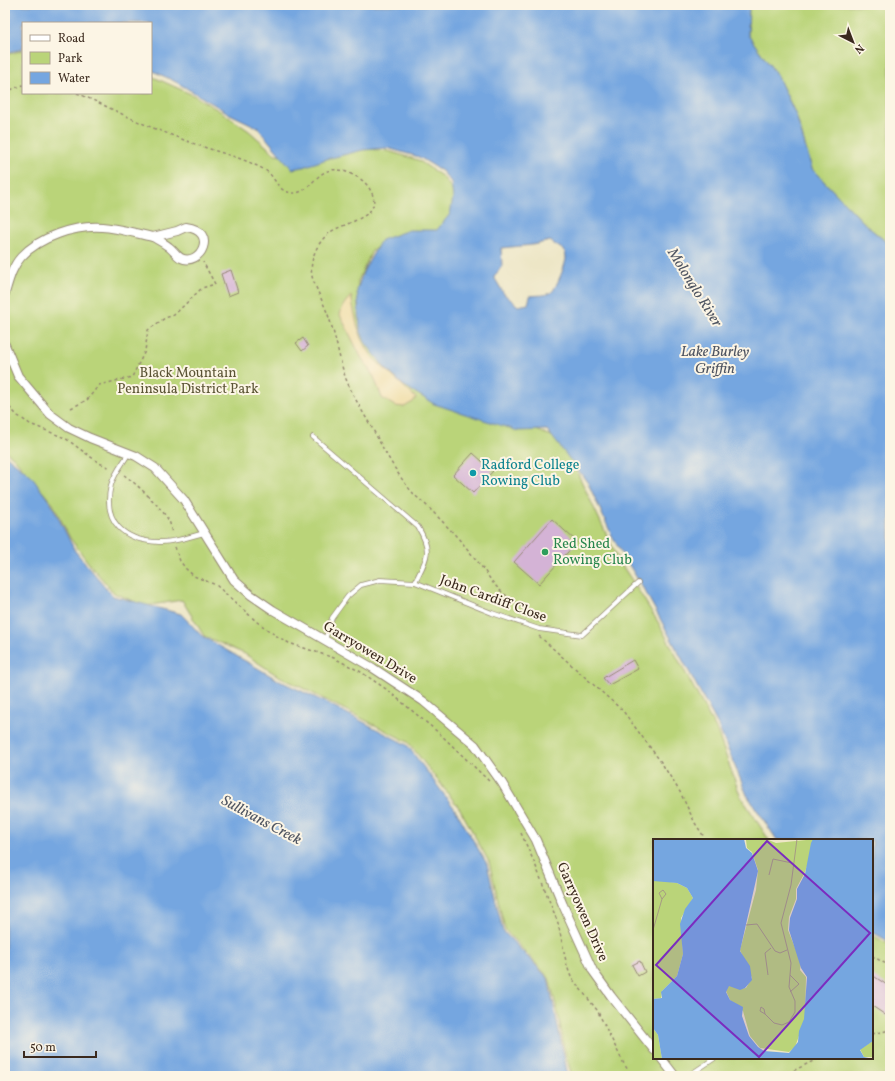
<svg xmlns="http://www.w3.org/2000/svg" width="895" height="1081" viewBox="0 0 895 1081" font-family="Vollkorn,serif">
	<rect width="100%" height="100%" fill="#fcf5e5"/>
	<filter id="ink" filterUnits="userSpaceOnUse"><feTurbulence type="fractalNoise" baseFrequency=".025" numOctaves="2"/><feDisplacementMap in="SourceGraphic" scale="8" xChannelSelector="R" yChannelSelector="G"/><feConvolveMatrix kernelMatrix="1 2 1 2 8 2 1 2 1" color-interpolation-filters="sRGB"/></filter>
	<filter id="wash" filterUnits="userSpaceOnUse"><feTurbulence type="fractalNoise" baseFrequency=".012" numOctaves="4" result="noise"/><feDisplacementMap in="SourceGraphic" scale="16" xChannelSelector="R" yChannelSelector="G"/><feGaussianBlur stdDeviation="0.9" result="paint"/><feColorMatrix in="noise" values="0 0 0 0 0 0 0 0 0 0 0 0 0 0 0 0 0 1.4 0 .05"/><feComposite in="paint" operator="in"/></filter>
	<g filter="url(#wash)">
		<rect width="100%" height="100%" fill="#ede6c6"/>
		<!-- green -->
		<g fill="#bad479" stroke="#7a7f4c">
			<path d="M749,5H890V245L867,226L812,169L796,115L777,75L748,35Z"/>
			<path d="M23,50V93H151V76L193,95L223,113L249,131L275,154L298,157L360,148L388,151L418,160L443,177L456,195L458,209L444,233L391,238L372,251L358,281V318L372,351L531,428L554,437L575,463L578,474L619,561L635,585L658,622L717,731L740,795L769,840H654V1058H872V935L890,945V1076H572L565,1053L558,1014L549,978L505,930L489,862L460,809L408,742L275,674L245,654L204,636L182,600L145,606L114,593L90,565L70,538L53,504L13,457L5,451V55Z"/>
		</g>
		<!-- sand -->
		<path fill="#eeda9e" stroke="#94825e" d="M351,296L357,325L363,342L373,358L416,398L413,402L404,407L395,406L382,398L374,377L361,357L340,315C342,306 345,302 351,296Z"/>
		<!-- water -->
		<g fill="#75a6e0" stroke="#58687f" fill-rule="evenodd">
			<path d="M5,5H749L748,35L777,75L796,115L812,169L867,226L890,245V942L872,932V840H777L747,795L716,721L646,593L614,540L588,483L547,430L518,431L434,404L403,385L384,367L365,342L360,329L357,290L363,272L381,240L409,230H437L450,214L453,198L451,182L442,171L419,157L387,148L363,150L327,159L303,167L292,169L257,127L230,114L176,82L151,70V23H23V49L5,53ZM550,241L565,251C565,253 566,255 566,257C567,262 556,288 552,292C546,296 536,295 530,296L528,304L518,306L504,294L494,277L502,266L501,248L532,245Z"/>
			<path d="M5,455L31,476L52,505L75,551L113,596L181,614L202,636L280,681L327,703L407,745L455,809L487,864L503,931L548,978L568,1076H5Z"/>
		</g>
		<g id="blocks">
			<!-- building -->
			<g fill="#d4b3d6">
				<path d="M231,270L238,292L228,296L221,274Z"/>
				<path d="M303,338L308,346L302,351L296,343Z"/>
				<path d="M473,453L493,471L473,493L453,475Z"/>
				<path d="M552,519L577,542L539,584L514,562Z"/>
				<path d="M633,660L638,669L609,685L603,678Z"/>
				<path d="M640,961L645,972L638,976L632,965Z"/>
				<path d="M872,975L890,987V1018L872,1006Z"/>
			</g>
		</g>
	</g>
	<g filter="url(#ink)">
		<use href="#blocks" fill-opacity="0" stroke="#948872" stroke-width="1"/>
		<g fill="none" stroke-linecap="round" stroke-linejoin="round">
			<!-- lane casing -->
			<g stroke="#948872" stroke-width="5.5">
				<g id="lane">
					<path d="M313,437L418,527C433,552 427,558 415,582"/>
					<path d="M129,453C123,463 114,474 111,485C102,522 124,541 159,542C173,543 190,537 204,533"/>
					<path d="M325,640L332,618L348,596L361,585L380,580L415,582L492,613L539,629L582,635L638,583"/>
					<path d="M688,1076L715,1058"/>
				</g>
			</g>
			<!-- street casing -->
			<g stroke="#948872" stroke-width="10">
				<g id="street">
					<path d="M186,227C219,231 200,267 181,258C177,256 173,250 169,247C164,243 158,240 153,237L177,231Z"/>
					<path d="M5,293C9,280 12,267 21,257C39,237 76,225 102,227C119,228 137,234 153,237"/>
					<path d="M5,345L18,376L50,414L69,428L90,438L136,456L155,468L184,500L234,580L251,595L273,610L373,668L423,701L475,745L502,783L536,840L563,905L593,971L611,996L654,1050"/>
					<path d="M661,1058L675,1076"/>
				</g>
			</g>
			<!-- path -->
			<g stroke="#948872" stroke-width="1.5" stroke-dasharray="3 3" stroke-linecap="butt">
				<path d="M888,5L890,8"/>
				<path d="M5,92L23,85"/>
				<path d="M77,93C105,105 132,120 161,131C177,137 193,144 210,149C225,154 241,158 255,165C260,167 266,170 270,174C276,181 279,190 288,192C313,200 314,158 349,173C356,176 362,179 367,185C391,217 345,221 329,233C317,243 309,260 312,276C313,281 316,287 318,292C323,303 328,313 331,324C337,342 340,363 346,379C353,396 362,411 371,426C383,448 396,474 413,493C416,497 421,500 426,505C442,521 459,538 473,556C481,565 487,575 494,584C506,598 525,607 538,621"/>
				<path d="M5,403L18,416L30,424L65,438L99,463L111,468"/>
				<path d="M71,408L87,400L99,385L132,377L145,351L148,330L165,318L174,315L202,288L215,284L203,262"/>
				<path d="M124,475C136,483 162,508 169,521C171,525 171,530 172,534"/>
				<path d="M175,547L180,561L186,569L194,576L216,585L257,622L275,635L289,643L334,658L361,672L386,689L439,733L490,782"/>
				<path d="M539,636L623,711L661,762L680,792L695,823L706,840"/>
				<path d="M521,833L535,864L558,923L567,966L571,977L597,1010L624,1064L632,1076"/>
				<path d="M872,956L890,966"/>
				<path d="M872,1034L890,1030"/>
				<path d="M783,1076L819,1058"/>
			</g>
			<!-- lane -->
			<use href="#lane" stroke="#fff" stroke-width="4"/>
			<!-- street -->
			<use href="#street" stroke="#fff" stroke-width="8"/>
		</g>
	</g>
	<!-- markers -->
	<circle fill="#0f9aa8" stroke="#fcf5e5" stroke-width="1.5" cx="473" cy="473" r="4"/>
	<circle fill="#2e9e5b" stroke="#fcf5e5" stroke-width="1.5" cx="545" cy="552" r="4"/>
	<g text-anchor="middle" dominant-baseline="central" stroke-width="4" stroke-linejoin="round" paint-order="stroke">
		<!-- park labels -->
		<g font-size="14" fill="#5b5435" stroke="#fcf5e5">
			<text x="188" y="373">Black Mountain<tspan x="188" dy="16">Peninsula District Park</tspan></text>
		</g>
		<!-- culture labels -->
		<g font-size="14" fill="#0d838f" stroke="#fcf5e5" text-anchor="start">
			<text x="481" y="465">Radford College<tspan x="481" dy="16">Rowing Club</tspan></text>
		</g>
		<!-- leisure labels -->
		<g font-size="14" fill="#27864d" stroke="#fcf5e5" text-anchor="start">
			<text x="553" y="544">Red Shed<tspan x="553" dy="16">Rowing Club</tspan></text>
		</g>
		<!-- street labels -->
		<g font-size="14" fill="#3b2a1e" stroke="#fcf5e5">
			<text transform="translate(493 599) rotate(20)">John Cardiff Close</text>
			<text transform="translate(370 653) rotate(31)">Garryowen Drive</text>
			<text transform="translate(582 912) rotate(66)">Garryowen Drive</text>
		</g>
		<!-- water labels -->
		<g font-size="15" font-style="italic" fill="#4f5562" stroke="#fcf5e5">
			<text transform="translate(694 288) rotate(58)">Molonglo River</text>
			<text x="715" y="352">Lake Burley<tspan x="715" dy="17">Griffin</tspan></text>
			<text transform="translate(261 821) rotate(28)">Sullivans Creek</text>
		</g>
	</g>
	<!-- overview -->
	<g transform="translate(653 839)">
		<rect width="220" height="220" fill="#ede6c6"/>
		<path d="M113,0L123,4L163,0L152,33L143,50V60L136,78L135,91L148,124L147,131L153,138L152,180L142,208L136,213L107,209L97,197L90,172L77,161L73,152L75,147L79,146L85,150L93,149L99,139L87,111L103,51L105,31L99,13L94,9L93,1ZM3,41L24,44L34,49L40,59L28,79L30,115L24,137L9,152L8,159L0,160V42ZM0,189L5,196L9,220H0ZM220,202V218H211L207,210Z" fill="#bad479"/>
		<path d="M0,0H91L93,9L99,14L105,32L87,112L97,127L99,141L92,149L87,151L76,147L73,153L77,161L90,168L89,177L96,197L105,208L111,212L136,214L145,203L146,192L151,180L154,138L148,129L136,91L137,79L144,60V50L152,35L158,4L160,0H220V202L207,211L211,218L220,220H9L5,196L0,189V160L9,159L8,153L24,137L30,115L27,85L32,70L40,59L34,49L24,44L0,42Z" fill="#75a6e0"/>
		<path fill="none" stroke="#a69b83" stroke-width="1" d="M121,0H139M116,36L120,20L139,24M93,86L104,85L122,112L127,114L134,111M0,91L9,60L13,55L10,51L6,54L9,60M115,136L112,114L118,109M137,136L146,145L137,153M108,168L111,170L112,175L107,172ZM112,175L121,184L129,186L136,183L142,173V162L136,148L138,124L128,84L138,46L144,0"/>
		<path fill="#7b2cbf" fill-opacity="0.15" stroke="#7b2cbf" stroke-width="2" d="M114,2L217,94L106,218L3,126Z"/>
		<rect width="220" height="220" fill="none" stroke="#3b2a1e" stroke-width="2"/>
	</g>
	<!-- margin -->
	<rect width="895" height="1081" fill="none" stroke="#fcf5e5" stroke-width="20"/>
	<!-- legend -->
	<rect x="22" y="22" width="130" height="72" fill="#fcf5e5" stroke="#afa495"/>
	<rect x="30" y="35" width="20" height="6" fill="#ffffff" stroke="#afa495"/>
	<text x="58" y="42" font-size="12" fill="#3b2a1e">Road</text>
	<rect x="30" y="52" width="20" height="12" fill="#bad479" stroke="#afa495"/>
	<text x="58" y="62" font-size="12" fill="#3b2a1e">Park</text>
	<rect x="30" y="72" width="20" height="12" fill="#75a6e0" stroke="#afa495"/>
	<text x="58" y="82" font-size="12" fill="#3b2a1e">Water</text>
	<!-- north arrow -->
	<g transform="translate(853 42) rotate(138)" stroke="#fcf5e5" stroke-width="3" paint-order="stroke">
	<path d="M0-3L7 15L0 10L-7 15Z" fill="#3b2a1e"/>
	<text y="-6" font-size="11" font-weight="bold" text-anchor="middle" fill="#3b2a1e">N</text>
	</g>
	<!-- scale -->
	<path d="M24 1051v6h72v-6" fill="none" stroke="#3b2a1e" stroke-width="2"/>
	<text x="30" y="1051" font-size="12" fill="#3b2a1e" stroke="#fcf5e5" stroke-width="3" paint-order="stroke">50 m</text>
</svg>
